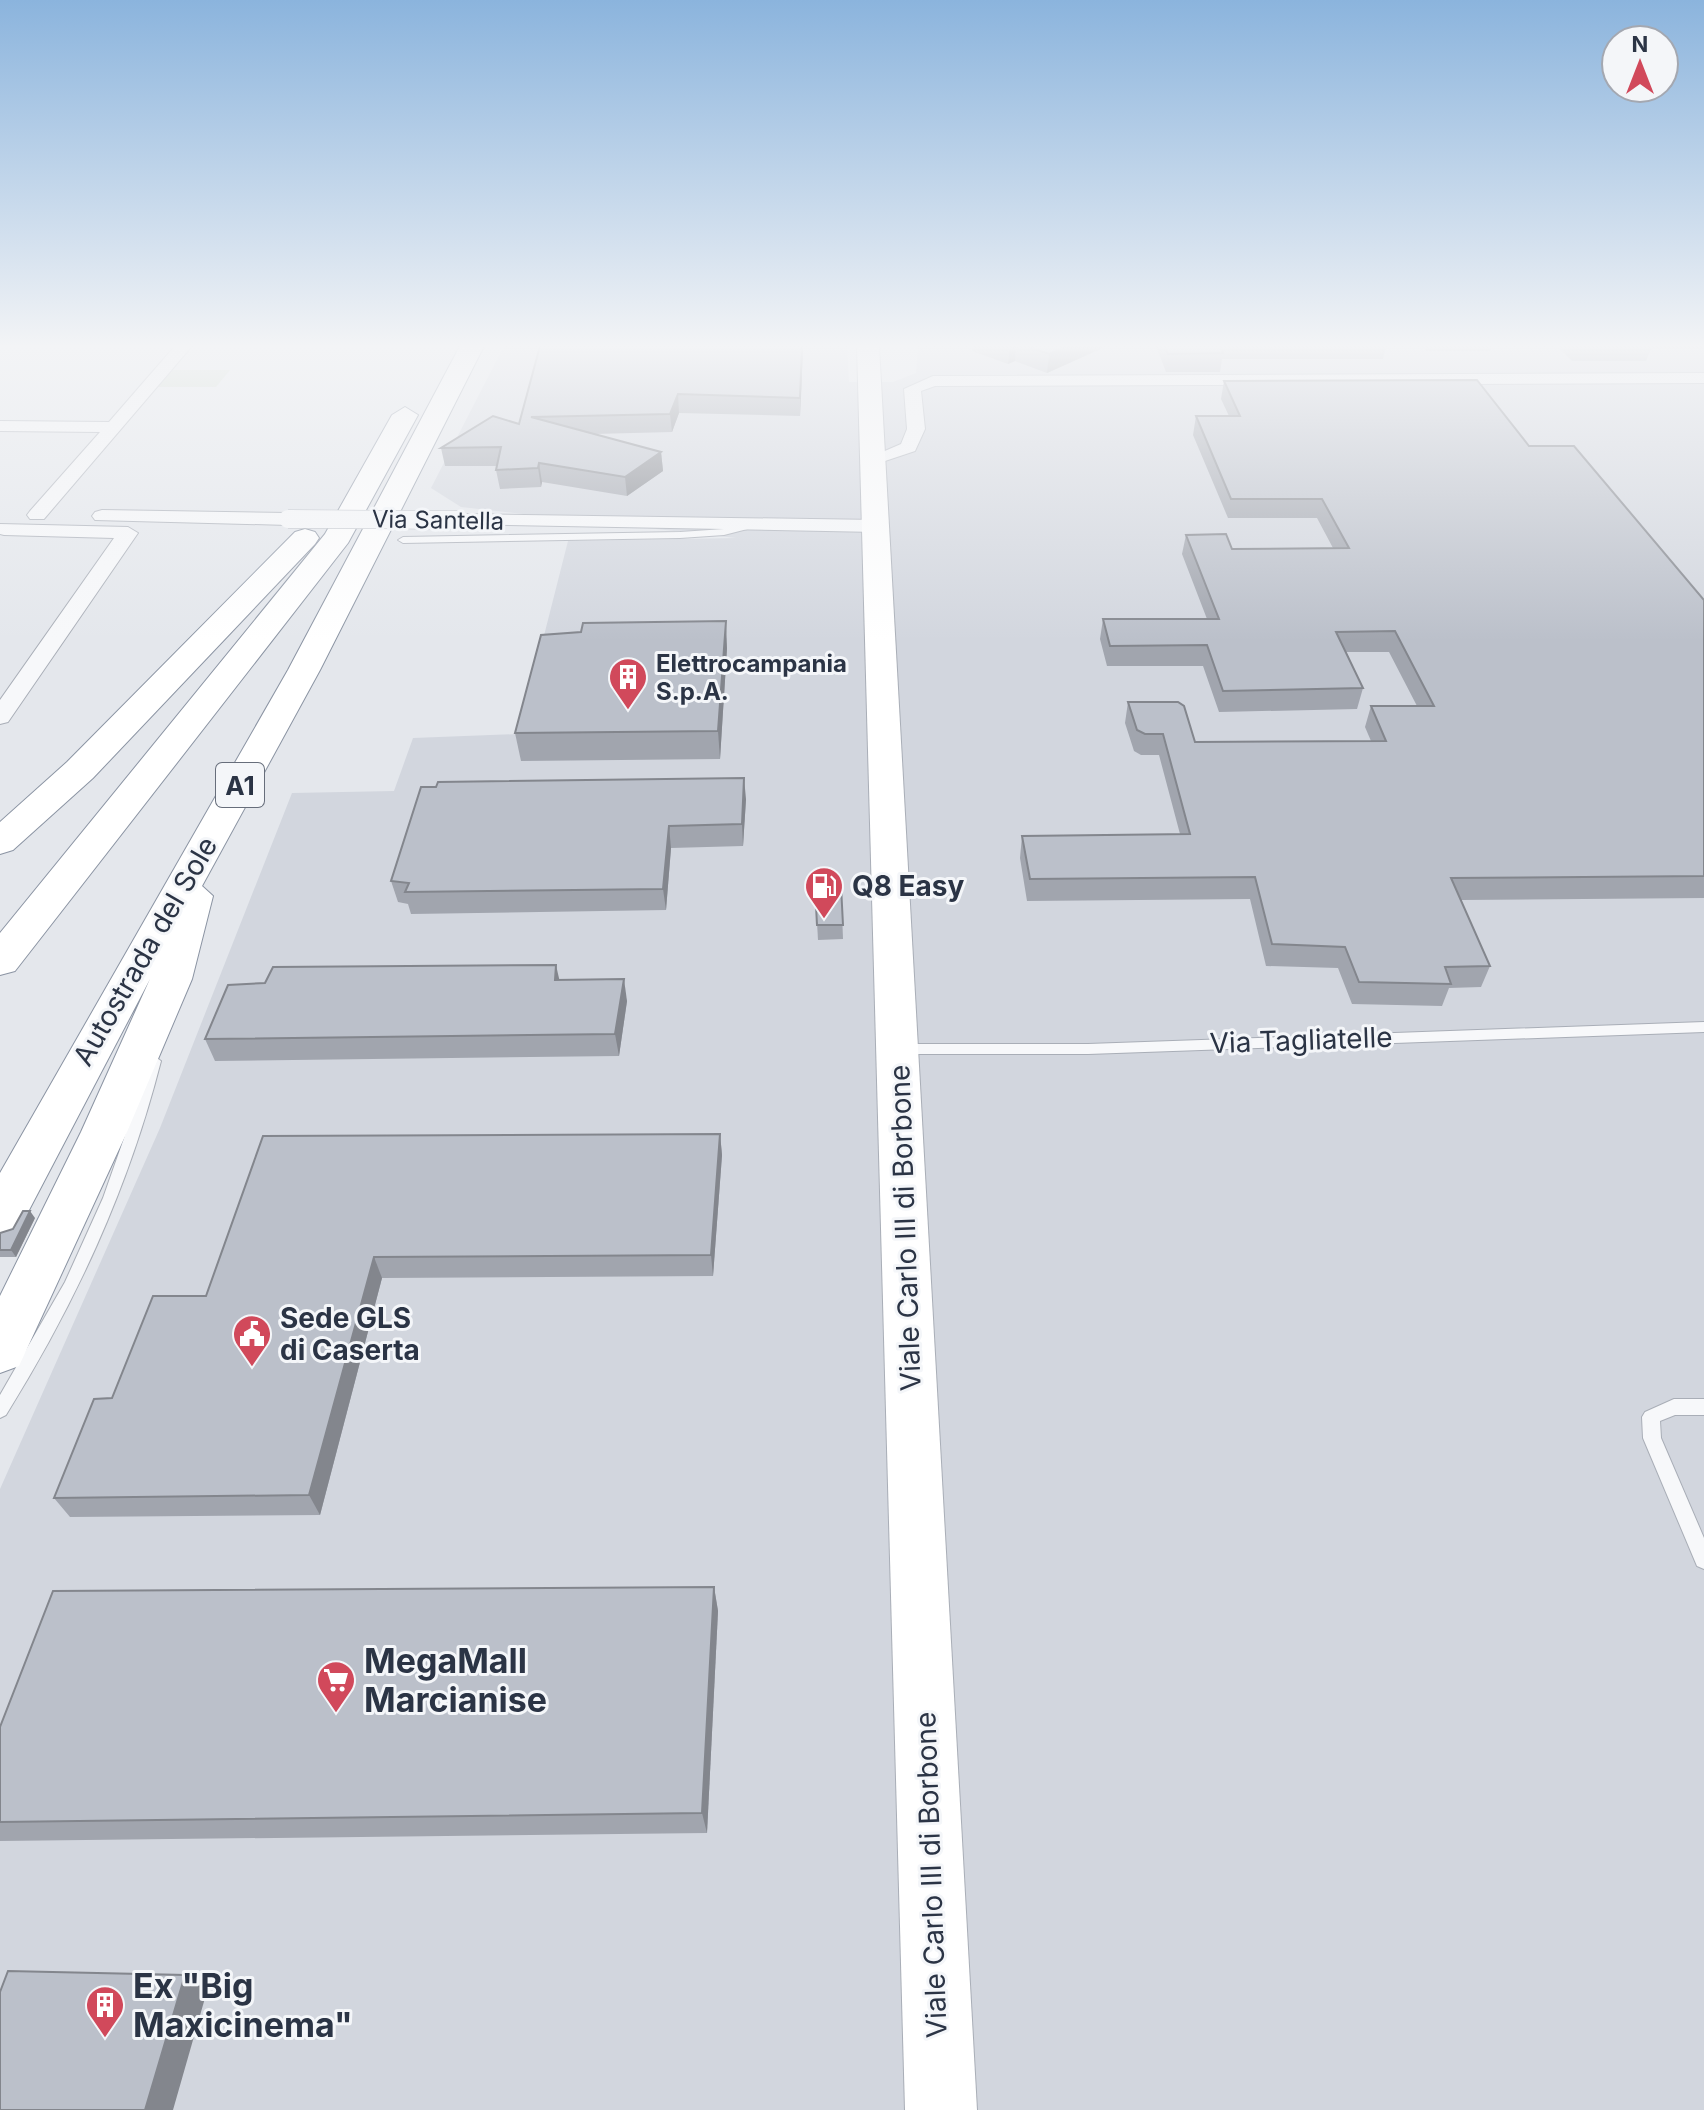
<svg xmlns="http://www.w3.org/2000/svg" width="1704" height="2110" viewBox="0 0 1704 2110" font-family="Inter,sans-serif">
	<rect width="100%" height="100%" fill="#e4e7ec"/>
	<!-- built -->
	<path fill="#d2d6de" d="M504,346H847L849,382H893L916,373L918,346H1704V2110H0V1489L160,1128L292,793L394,791L413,738L519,734L568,541L736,538L461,507L431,488Z"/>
	<!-- green -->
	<path fill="#c9d6c5" d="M168,370H230L216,387H153Z"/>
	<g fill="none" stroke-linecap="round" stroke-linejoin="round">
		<!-- lane casing -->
		<g stroke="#a9aeb7" stroke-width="2">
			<g id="lane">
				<path d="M756,521L759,522V526L724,535L680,538L403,543L398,540L403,537L680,532L724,529Z"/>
				<path d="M1704,1022V1032L1088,1054H902L895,1049L902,1044H1088Z"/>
				<path d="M154,1056L161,1061C128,1190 76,1302 6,1415L0,1418V1395L65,1282L103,1198L135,1107L147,1061Z"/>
				<path d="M1674,1399H1704V1415H1675L1660,1421L1661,1438L1704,1538V1569L1697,1566L1643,1438L1642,1417L1645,1412Z"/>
			</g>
		</g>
		<!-- street casing -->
		<g stroke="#a9aeb7" stroke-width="2">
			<g id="street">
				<path d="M175,346H192L44,519H30L27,515L30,511L100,432L0,431V421L109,422Z"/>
				<path d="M1704,373V383L935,386L921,391L925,429L915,451L873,465L864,460L901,444L907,429L904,389L933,376Z"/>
				<path d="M102,510L288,513L298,519L288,525L95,520L92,516L95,512Z"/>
				<path d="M459,514L877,520L887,526L877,532L452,524L449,520L452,516Z"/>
				<path d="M0,524L128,527L138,533L8,722L0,724V700L114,538L4,535L0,534Z"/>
			</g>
		</g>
		<!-- secondary casing -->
		<g stroke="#a9aeb7" stroke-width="2">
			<path id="secondary" d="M857,346H879L977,2110H905Z"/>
		</g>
		<!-- highway casing -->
		<g stroke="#8b94a3" stroke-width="2">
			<g id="highway">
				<path d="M460,346H484L320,670L202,886L213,896L192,979L127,1132L19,1366L0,1373V1296L81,1132L150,979L17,1233L0,1238V1173L288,670Z"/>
				<path d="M405,407L418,415L348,543L15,971L0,975V933L325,534L392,415Z"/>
				<path d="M305,529L315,532L319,538L315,544L93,778L13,850L0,854V822L67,762L295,532Z"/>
			</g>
		</g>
		<!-- lane -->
		<use href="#lane" fill="#f7f8fa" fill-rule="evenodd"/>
		<!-- street -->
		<use href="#street" fill="#f7f8fa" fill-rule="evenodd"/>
		<!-- secondary -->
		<use href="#secondary" fill="#fff" fill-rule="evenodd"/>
		<!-- highway -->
		<use href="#highway" fill="#fff" fill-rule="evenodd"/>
		<!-- street-bridge casing -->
		<g stroke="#a9aeb7" stroke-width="19" stroke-linecap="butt">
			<path id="street-bridge" d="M288,519L459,520"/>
		</g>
		<!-- street-bridge -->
		<use href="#street-bridge" stroke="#f7f8fa" stroke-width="18"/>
	</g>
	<!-- wall -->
	<g fill="#a1a5ae">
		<path d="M540,346H803L800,416L679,413L672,432L594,434L661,452L663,471L627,496L542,482L541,487L500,489L496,470L497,466H445L441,448L519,424Z"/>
		<path d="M972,346H1107L1047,373L1015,361L1008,364L972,351Z"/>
		<path d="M1156,346H1386L1383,359H1222L1220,372H1166Z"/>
		<path d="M1422,346H1492L1490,351H1426Z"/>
		<path d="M1557,346H1704V348L1651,349L1646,361H1572Z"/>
		<path d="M1224,381L1529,446L1704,600V898L1461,900L1490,966L1481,987L1449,988L1442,1006L1352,1004L1338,968L1266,966L1250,899L1027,901L1020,858L1022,836L1180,834L1159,755H1141L1134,751L1125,723L1128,702L1195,742L1371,741L1365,727L1371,706H1417L1389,652H1346L1363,688L1357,709L1219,712L1203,666H1107L1100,639L1103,619H1207L1182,554L1186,535L1232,549L1333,548L1317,518H1228L1193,435L1196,416H1229L1221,399Z"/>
		<path d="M727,648L720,759L521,761L515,733Z"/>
		<path d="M746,799L743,846L671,848L666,910L411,914L408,904L398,902L391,881Z"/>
		<path d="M815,886H841L843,939L818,940Z"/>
		<path d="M559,980L627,1001L619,1056L215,1061L205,1039Z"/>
		<path d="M720,1134L722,1155L713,1276L382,1278L320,1515L70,1517L54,1498L112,1398L206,1296Z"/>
		<path d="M35,1218L16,1257H0V1233L13,1229Z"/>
		<path d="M714,1587L718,1611L707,1833L0,1841V1727Z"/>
	</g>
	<!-- shaded-wall -->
	<g fill="#83868d">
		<path d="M802,346H803L800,416V398Z"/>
		<path d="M1010,346H1016L1015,361L1008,364Z"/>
		<path d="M1068,346H1107L1047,373L1049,354Z"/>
		<path d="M678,394L679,413L672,432L670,414Z"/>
		<path d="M661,452L663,471L627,496L625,477Z"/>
		<path d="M539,463L542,482L541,487L538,468Z"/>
		<path d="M726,621L727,648L720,759L718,731Z"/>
		<path d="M744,778L746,799L743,846L742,824Z"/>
		<path d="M669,826L671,848L666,910L663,889Z"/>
		<path d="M556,965L561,987L555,980Z"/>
		<path d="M624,979L627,1001L619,1056L615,1034Z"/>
		<path d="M720,1134L722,1155L713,1276L711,1255Z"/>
		<path d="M30,1211L35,1218L16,1257L11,1250Z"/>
		<path d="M374,1257L382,1278L320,1515L309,1495Z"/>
		<path d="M714,1587L718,1611L707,1833L702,1813Z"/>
		<path d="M185,1975L207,1991L173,2110H145Z"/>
	</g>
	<!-- building -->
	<g fill="#bbc0ca" stroke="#83868d" stroke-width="2">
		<path d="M540,346H802L800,398L678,394L670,414L531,417L661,452L625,477L539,463L538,468L496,470L501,447L441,448L493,416L519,424Z"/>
		<path d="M1026,346H1068L1049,354Z"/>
		<path d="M1165,346H1220L1223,353L1168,354Z"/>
		<path d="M1477,380L1529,446H1574L1704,600V876L1451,878L1490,966L1445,967L1451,984L1359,982L1345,947L1272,944L1255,877L1030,879L1022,836L1190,834L1163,734H1145L1137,730L1128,702H1178L1184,706L1195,742L1386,741L1371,706H1434L1395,631L1336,632L1363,688L1223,691L1207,645L1110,646L1103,619H1219L1186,535L1226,534L1232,549L1349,548L1322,499H1231L1196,416H1240L1224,381Z"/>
		<path d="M726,621L718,731L515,733L541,635L581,632L583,623Z"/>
		<path d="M744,778L742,824L669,826L663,889L405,892L409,883L391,881L421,787H436L438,782Z"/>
		<path d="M815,886H841L843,925H817Z"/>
		<path d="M556,965L555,980L624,979L615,1034L205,1039L228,985L265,983L273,967Z"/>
		<path d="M720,1134L711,1255L374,1257L309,1495L54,1498L94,1399L112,1398L153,1296H206L263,1136Z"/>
		<path d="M23,1211H30L11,1250H0V1233L13,1229Z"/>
		<path d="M714,1587L702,1813L0,1822V1727L53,1591Z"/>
		<path d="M8,1971L185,1975L145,2110H0V1992Z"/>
	</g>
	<!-- sky -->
	<linearGradient id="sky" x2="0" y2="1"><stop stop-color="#8bb4dd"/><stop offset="0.54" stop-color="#f3f4f6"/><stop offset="1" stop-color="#f3f4f6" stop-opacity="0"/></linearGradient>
	<rect width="1704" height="641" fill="url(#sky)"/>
	<!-- icons -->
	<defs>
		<g id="building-pin" transform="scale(2)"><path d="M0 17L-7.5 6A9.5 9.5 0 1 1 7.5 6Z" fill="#d1495b" stroke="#f4f6f9"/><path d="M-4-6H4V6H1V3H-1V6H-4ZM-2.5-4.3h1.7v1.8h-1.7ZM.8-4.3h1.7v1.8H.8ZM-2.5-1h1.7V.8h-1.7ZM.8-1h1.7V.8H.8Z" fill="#fff"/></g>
		<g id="fuel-pin" transform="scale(2)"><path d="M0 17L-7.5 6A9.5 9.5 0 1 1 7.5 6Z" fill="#d1495b" stroke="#f4f6f9"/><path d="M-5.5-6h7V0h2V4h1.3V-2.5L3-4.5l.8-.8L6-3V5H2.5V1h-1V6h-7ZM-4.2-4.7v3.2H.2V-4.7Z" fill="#fff"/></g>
		<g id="civic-pin" transform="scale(2)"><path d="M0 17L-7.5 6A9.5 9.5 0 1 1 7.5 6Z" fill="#d1495b" stroke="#f4f6f9"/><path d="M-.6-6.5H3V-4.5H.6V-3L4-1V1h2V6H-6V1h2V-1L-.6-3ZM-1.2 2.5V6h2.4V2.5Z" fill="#fff"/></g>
		<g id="supermarket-pin" transform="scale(2)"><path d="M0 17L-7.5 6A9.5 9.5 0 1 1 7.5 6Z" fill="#d1495b" stroke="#f4f6f9"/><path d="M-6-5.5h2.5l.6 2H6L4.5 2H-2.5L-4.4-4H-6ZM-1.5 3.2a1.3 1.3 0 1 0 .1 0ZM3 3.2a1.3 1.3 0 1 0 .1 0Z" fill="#fff"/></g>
	</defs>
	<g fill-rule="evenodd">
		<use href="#building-pin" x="628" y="677"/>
		<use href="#fuel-pin" x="824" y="886"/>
		<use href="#civic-pin" x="252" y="1334"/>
		<use href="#supermarket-pin" x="336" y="1680"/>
		<use href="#building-pin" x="105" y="2005"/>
	</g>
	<g text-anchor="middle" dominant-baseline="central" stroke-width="6" stroke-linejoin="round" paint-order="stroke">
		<!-- far-street labels -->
		<g font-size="24" fill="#2b3445" stroke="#f4f6f9">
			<text transform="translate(438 520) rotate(1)">Via Santella</text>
		</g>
		<!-- far-poi labels -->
		<g font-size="24" font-weight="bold" fill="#2b3445" stroke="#f4f6f9" text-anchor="start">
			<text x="656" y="663">Elettrocampania<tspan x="656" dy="28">S.p.A.</tspan></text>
		</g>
		<!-- shield labels -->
		<rect fill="#f4f6f9" stroke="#676e7b" stroke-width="2" x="216" y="763" width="48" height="44" rx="6"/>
		<g font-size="26" font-weight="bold" fill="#2b3445">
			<text x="240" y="785">A1</text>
		</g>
		<!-- poi labels -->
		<g font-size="28" font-weight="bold" fill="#2b3445" stroke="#f4f6f9" text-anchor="start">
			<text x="852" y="886">Q8 Easy</text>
			<text x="280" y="1318">Sede GLS<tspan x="280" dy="32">di Caserta</tspan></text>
		</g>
		<!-- street labels -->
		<g font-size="28" fill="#2b3445" stroke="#f4f6f9">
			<text transform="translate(145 951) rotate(-60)">Autostrada del Sole</text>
			<text transform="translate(1301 1040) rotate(-2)">Via Tagliatelle</text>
			<text transform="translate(905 1228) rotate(-92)">Viale Carlo III di Borbone</text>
			<text transform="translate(931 1875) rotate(-92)">Viale Carlo III di Borbone</text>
		</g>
		<!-- near-poi labels -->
		<g font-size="34" font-weight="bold" fill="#2b3445" stroke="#f4f6f9" text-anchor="start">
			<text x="364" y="1660">MegaMall<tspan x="364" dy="39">Marcianise</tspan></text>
			<text x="133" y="1985">Ex "Big<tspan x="133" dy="39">Maxicinema"</tspan></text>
		</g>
	</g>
	<!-- north arrow -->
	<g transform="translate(1640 64)"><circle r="38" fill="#f4f6f9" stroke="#a4a8b1" stroke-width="2"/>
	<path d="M0-6L14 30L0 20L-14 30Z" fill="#d1495b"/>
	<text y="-12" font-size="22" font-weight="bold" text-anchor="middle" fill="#2b3445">N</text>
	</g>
</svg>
